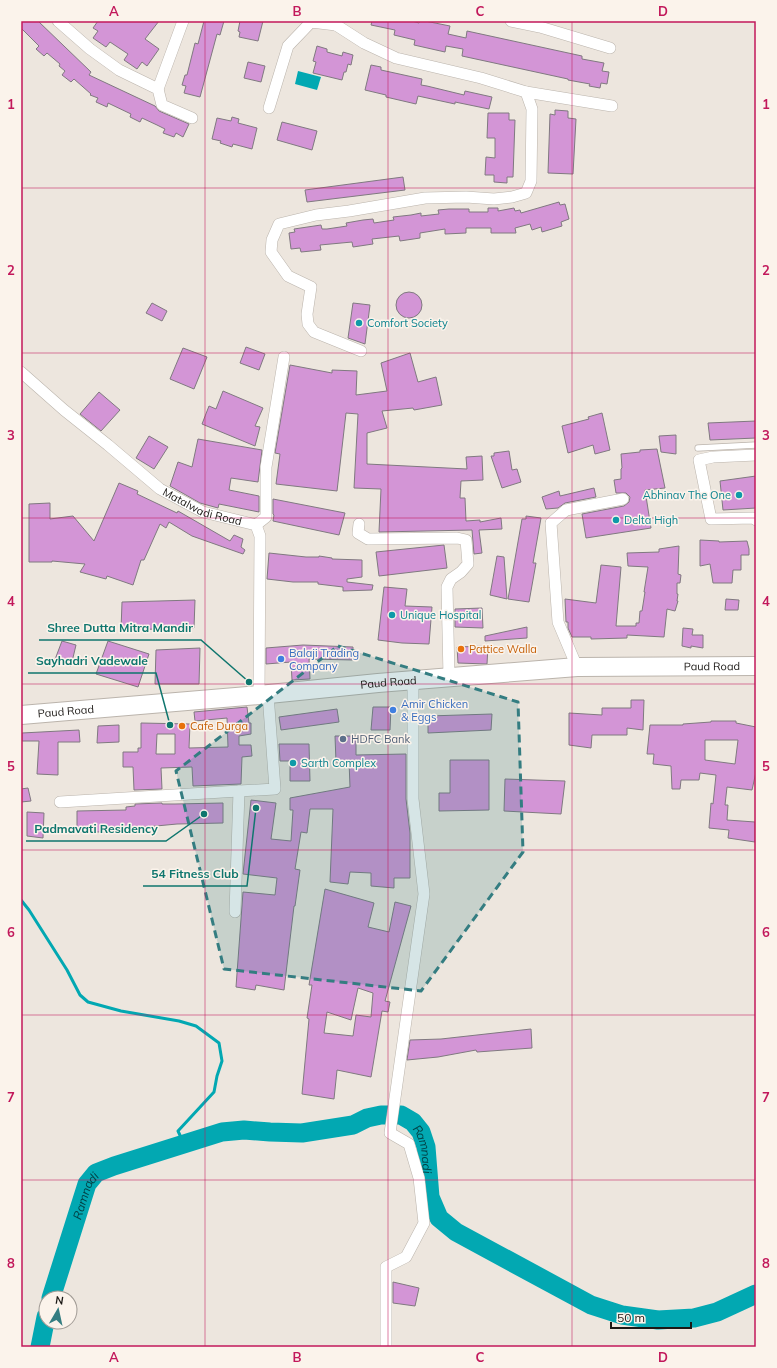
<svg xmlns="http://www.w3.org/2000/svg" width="777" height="1368" viewBox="0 0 777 1368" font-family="Mulish,sans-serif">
	<rect width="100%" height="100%" fill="#ede6de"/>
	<!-- water -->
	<path fill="#02a8b2" d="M298,71L321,77L317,90L295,84Z"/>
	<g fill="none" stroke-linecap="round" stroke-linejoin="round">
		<!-- stream -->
		<path stroke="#02a8b2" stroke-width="3" d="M21,900L29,910L67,970L80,995L88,1002L121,1011L179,1021L196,1026L219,1043L222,1061L217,1076L214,1092L178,1131L184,1144"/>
		<!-- river -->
		<g stroke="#02a8b2" stroke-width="19">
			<path id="s1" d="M51,1298L87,1184L96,1173L114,1166L222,1132L244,1130L270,1132L302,1133L353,1125L367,1118L381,1115H401L413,1122L421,1132L426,1147L430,1197L439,1218L456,1232L591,1305L622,1315L658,1320L694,1318L717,1312L756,1294"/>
			<path d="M40,1347L46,1317"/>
		</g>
	</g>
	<!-- building -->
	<g fill="#d395d6" stroke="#807980" fill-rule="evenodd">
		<path d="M21,21H38L91,72L89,75L155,106L159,111L189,124L183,137L176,133L174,137L163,133L165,129L157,125L142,118L140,122L130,117L131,114L108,103L107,107L96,102L98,98L90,95L91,94L74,79L71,82L62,75L65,71L59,66L60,64L47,53L44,56L36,49L39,46L21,28Z"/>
		<path d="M98,21H159L145,39L159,49L147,66L142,62L137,69L124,60L128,54L110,42L106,47L93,38L98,31L93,28Z"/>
		<path d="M204,21H224L220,35L217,34L200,97L184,93L186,86L182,85L185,75H187L195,43L198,44Z"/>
		<path d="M240,21H263L258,41L239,37L240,32L238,31Z"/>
		<path d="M372,21H412L419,23L420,21H425L450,26L448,34L466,38L467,31L582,56V59L604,63L602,71L609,72L607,84L601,83L600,88L589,86L590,84L568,80V79L462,56L463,49L446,46L445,52L414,45L415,40L394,35L395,30L371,25Z"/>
		<path d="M317,46L327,49V52L342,56L343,52L353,55L351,65L348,64L346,72H344L342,80L313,73L316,62L313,61Z"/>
		<path d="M248,62L265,66L261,82L244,78Z"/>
		<path d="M371,65L381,67V70L422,79L421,85L427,86L464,95L465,91L492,97L489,109L455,102V104L418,96L416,104L386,97V95L365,90Z"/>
		<path d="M555,110L568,111V118L576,119L573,174L548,173L550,114L555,115Z"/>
		<path d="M488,113H509V120H515L513,177H507V183L494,182V175H485L486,157L495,158V138H487Z"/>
		<path d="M232,117L239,119L238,123L257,128L252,149L233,144L232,147L220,143L221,141L212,139L217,118L231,121Z"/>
		<path d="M282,122L317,131L312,150L277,140Z"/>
		<path d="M403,177L405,190L307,202L305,190Z"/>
		<path d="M559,202L560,205L565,204L569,219L561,222L562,226L542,232L541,227L532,230L530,224L515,228L516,233H491V228H466V233L445,234V229L420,233V238L400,241L399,236L372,239L373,244L353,247L352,242L320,245L321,250L301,252L300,248L291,249L289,233L295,232L294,229L321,225L322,229H327L347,226L346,223L363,220L373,219L374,223L394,220L393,217L411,215L421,213V216L439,214L438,210L449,209H469V212H488V208H498V211L514,208L515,211L520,210L521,213Z"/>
		<circle cx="409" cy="305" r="13"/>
		<path d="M152,303L167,311L162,321L146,313Z"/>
		<path d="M353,303L370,305L365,344L348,338Z"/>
		<path d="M246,347L265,354L259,370L240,363Z"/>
		<path d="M183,348L207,357L194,389L170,379Z"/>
		<path d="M410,353L418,382L436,377L442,405L414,410L413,408L382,411L387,428L367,433V464L467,469L466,457L482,456L483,480L461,481L460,498H465L466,521L480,520V522L501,518L502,529L479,530L482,553L474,554L472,530L379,532L381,489L354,488L358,414L346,413L337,491L276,484L280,454L275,453L290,365L332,373V370L357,371L356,395L387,391L381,363Z"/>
		<path d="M223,391L263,408L255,426L260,427L255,446L202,424L209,406L216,409Z"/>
		<path d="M99,392L120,410L101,431L80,414Z"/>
		<path d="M602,413L610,450L595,454L593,445L568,453L562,426L589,419L588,417Z"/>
		<path d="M756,421V438L710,440L708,423Z"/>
		<path d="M676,435V454L661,452L659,436Z"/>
		<path d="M149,436L168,447L154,469L136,458Z"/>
		<path d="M198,439L262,450L258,482L231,478L229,490L259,496V512L219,504L218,508L200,503L170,486L178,462L192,467Z"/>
		<path d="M657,449L665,488L645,490L651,528L586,538L582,514L624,506L629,502L630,497L626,493H616L614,480L621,479V469L622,468L621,454L640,452V450Z"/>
		<path d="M509,451L512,470L517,469L521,482L502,488L491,456H494V453Z"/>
		<path d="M756,476V508L723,510L720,481Z"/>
		<path d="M119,483L138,491L137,494L177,513L178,511L230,541L234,535L243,539L241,547L245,550L243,554L192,536L169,522L166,528L160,524L144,560H141L133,585L107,576L106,579L80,572L85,564L52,561V562H29V504L50,503V519L73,516L94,541Z"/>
		<path d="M594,488L596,497L565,503L558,508L546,509L542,497L559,491L560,496Z"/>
		<path d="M273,499L345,513L339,535L273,521L274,515L273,514Z"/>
		<path d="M526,516L541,518L533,563H536L529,602L508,599L522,519H526Z"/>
		<path d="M700,540L719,541V542L747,541L749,549V555H741V570H733L732,583H713L710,564L700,566Z"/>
		<path d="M444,545L447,568L379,576L376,552Z"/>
		<path d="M679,546L678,574L681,575L680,583H677V594H678L677,601H678L675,611L667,609L664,637L627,635V638L591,639V637H572L568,628V622H566L565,599L596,603L601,565L621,567L616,626H636V623H639L640,611H642L645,592H644L648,567L628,566L627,553L659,552V549Z"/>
		<path d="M269,553L306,557H319V556L332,558V559L362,560V577L347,579V582L373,585L372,590L343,591V587L318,584V582H293L267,579Z"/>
		<path d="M497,556L504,557L507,599L490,595Z"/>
		<path d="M384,587L407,589L405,606L432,607L429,644L402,643L378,640Z"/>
		<path d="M726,599L739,600L738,610H725Z"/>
		<path d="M195,600L194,628L121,630L122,602Z"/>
		<path d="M482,608L483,628L455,627V609Z"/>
		<path d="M527,627V638L485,641V636Z"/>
		<path d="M683,628L693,629L692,635H703V648L691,646V648L682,646Z"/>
		<path d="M62,641L76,645L71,666L54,662Z"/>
		<path d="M108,641L149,654L138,687L96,674Z"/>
		<path d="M303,645L353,647V660L309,659L310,679L292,680L291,662L266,664V648Z"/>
		<path d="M488,646L487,664L458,663L457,647Z"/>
		<path d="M200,648L199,684H155L156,650Z"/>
		<path d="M631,700H644L643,730L627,728V735H592L591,748L569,745V713L602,715V708H631Z"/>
		<path d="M247,707L249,723H251V734L239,736V745H251L252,756L242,757L241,784L193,786L192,767L161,768L162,789L134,790L133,767H123V752H138V748H141V723L190,724L189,748L228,747L227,718L195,721L194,712ZM157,734H175V754H156Z"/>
		<path d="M373,707H391L390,730H371Z"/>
		<path d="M337,709L339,722L281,730L279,717Z"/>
		<path d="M492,714L491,730L428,733V716Z"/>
		<path d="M711,721H736V723L756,727V772L752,790L727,787L725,805H728L727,820L755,822V842L728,838L729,830L709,828L711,803L713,804L716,775L700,773L699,780H681L680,789H672L671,766L653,764L654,754H647L650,725H683V724L711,722ZM705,740H738L735,764L705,760Z"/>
		<path d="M119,725V742L97,743L98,726Z"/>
		<path d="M79,730L80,742H58V775L37,774L39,741H22V733Z"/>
		<path d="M335,736H356V755L406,754V799L410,833V878H394V888L371,886V873L350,872L348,884L330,882L333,809H310L307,833L301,832L295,869L300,870L295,906H294L284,990L256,985L255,990L236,987L243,892L275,895L277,878L243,874L251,800L276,803L271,839L291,841L293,810H290V798L350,787L349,761L336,762Z"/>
		<path d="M279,744H309L310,781H290V761H280Z"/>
		<path d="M450,760H489V810L439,811V793H450Z"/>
		<path d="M505,779L565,781L561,814L504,811Z"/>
		<path d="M28,788L31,801L21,802V789Z"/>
		<path d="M162,803V804H175L223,803V823L177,824L114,830V832H77V811L126,810V807L135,806V804Z"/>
		<path d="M27,812L44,813L43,838L27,836Z"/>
		<path d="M325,889L374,903L368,927L389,932L395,902L411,906L385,1001L390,1002L388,1012L382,1011L371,1077L337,1070L334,1099L302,1094L309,1019L307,1018L312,985H309ZM358,988L373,993L371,1017L356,1015L353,1036L324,1033L327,1012L351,1020Z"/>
		<path d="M531,1029L532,1048L477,1052L476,1050L438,1057L407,1060L410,1040L441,1039Z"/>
		<path d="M393,1282L419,1288L415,1306L393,1303Z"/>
	</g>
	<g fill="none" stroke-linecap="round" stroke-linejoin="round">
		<!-- lane casing -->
		<g stroke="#bbb4ac" stroke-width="7">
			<path id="lane" d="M698,448L756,445"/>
		</g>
		<!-- street casing -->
		<g stroke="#bbb4ac" stroke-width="12">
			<g id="street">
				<path d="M58,21L90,49L119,70L158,89L162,105L192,118"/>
				<path d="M335,21L336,25L364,43L396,58L481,78L526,92L532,109L531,181L526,193L512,197L494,199L466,197L425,198L349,211L316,215L279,224L272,240L271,252L288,276L311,287L307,314L308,324L314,332L361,351"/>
				<path d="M511,21L540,27L610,48"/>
				<path d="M158,89L183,21"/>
				<path d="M526,92L612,106"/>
				<path d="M269,108L288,46L311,22L336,25"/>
				<path id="s2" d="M21,372L64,410L108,445L160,489L203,512L256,525L260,536L259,695"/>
				<path d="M756,455L713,457L699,460L711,519L753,518L756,520"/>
				<path d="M359,524L358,533L368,539L457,538L466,540L468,564L461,572L451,579L447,587L449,677"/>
				<path d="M256,525L266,517V467L284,357"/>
				<path d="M577,667L558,622L551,523L566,510L623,499"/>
				<path d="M60,802L239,791"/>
				<path d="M235,912L239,791L275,789L268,694"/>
				<path d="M386,1347V1267L406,1257L424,1223L419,1178L409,1144L390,1133L424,894L413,799V680"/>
			</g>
		</g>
		<!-- primary casing -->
		<g stroke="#bbb4ac" stroke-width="20">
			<g id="primary">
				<path id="s3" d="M21,715L259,695L378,683L577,667L756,666"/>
			</g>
		</g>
		<!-- lane -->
		<use href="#lane" stroke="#fff" stroke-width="5.5"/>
		<!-- street -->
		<use href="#street" stroke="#fff" stroke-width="11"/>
		<!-- primary -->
		<use href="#primary" stroke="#fff" stroke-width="18"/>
	</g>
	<!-- marked area -->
	<path fill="#347d81" fill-opacity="0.2" stroke="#347d81" stroke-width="3" stroke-dasharray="8 5" stroke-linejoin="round" d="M338,646L518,702L523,852L421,991L224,969L176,771Z"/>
	<!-- grid -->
	<path fill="none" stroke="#c2185b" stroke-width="1" stroke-opacity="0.55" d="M205,21V1347M388,21V1347M572,21V1347M21,188H756M21,353H756M21,518H756M21,684H756M21,850H756M21,1015H756M21,1180H756"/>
	<!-- markers -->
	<g fill="#0f9aa8" stroke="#fbf3eb" stroke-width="1.5">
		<circle cx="359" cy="323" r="4"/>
		<circle cx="739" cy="495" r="4"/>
		<circle cx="616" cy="520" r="4"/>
		<circle cx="392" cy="615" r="4"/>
		<circle cx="293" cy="763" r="4"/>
	</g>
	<g fill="#e8710a" stroke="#fbf3eb" stroke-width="1.5">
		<circle cx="461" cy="649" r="4"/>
		<circle cx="182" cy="726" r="4"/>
	</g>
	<g fill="#3f7fe0" stroke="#fbf3eb" stroke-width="1.5">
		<circle cx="281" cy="659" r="4"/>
		<circle cx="393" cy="710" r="4"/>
	</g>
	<circle fill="#5c6f8a" stroke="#fbf3eb" stroke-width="1.5" cx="343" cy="739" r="4"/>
	<g text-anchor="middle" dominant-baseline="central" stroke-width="3" stroke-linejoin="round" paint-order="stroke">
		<!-- culture labels -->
		<g font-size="11" fill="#0d838f" stroke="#fbf3eb" text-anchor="start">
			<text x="367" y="323">Comfort Society</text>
			<text x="731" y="495" text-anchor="end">Abhinav The One</text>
			<text x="624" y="520">Delta High</text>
			<text x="400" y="615">Unique Hospital</text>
			<text x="301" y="763">Sarth Complex</text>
		</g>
		<!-- street labels -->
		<g font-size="11" fill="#1b1815" stroke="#fbf3eb">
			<text stroke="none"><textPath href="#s2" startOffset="228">Matalwadi Road</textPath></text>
			<text stroke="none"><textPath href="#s3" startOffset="693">Paud Road</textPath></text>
			<text stroke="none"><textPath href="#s3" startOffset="369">Paud Road</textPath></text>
			<text stroke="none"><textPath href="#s3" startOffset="45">Paud Road</textPath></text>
		</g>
		<!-- food labels -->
		<g font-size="11" fill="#c56008" stroke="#fbf3eb" text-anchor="start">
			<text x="469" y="649">Pattice Walla</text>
			<text x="190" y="726">Cafe Durga</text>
		</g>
		<!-- shop labels -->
		<g font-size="11" fill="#366cbe" stroke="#fbf3eb" text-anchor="start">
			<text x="289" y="653">Balaji Trading<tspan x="289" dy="13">Company</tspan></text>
			<text x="401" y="704">Amir Chicken<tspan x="401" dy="13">&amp; Eggs</tspan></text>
		</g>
		<!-- service labels -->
		<g font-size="11" fill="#4e5e75" stroke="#fbf3eb" text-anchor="start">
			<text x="351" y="739">HDFC Bank</text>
		</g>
		<!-- water labels -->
		<g font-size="12" font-style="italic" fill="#024145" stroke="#fbf3eb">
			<text stroke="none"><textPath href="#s1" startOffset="492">Ramnadi</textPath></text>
			<text stroke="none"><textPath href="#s1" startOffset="108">Ramnadi</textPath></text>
		</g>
	</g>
	<!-- callouts -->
	<path fill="none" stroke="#0f766e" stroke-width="1.5" d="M249 682L201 640H39M170 725L156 673H28M204 814L166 841H26M256 808L247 886H143"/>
	<g fill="#0f766e" stroke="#fbf3eb" stroke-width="1.5">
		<circle cx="249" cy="682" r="4"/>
		<circle cx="170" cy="725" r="4"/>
		<circle cx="204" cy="814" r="4"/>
		<circle cx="256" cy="808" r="4"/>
	</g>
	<g font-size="12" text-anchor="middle" font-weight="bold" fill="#0f766e" stroke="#fbf3eb" stroke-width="3" stroke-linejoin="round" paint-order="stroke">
		<text x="120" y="632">Shree Dutta Mitra Mandir</text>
		<text x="92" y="665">Sayhadri Vadewale</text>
		<text x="96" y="833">Padmavati Residency</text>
		<text x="195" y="878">54 Fitness Club</text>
	</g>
	<!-- border -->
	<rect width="777" height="1368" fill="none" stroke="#fbf3eb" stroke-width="44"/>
	<!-- north arrow -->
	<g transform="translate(58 1310) rotate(9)"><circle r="19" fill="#fbf3eb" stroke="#a19b95"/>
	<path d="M0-3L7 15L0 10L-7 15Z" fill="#347d81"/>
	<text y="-6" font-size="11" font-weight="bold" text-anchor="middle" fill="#1b1815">N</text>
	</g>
	<!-- scale -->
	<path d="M611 1322v6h80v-6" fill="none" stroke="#1b1815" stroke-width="2"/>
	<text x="617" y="1322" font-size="12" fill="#1b1815" stroke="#fbf3eb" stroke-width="3" paint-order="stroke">50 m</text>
	<rect x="22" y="22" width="733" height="1324" fill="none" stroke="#c2185b" stroke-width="1.5"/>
	<g font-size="13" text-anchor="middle" font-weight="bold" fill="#c2185b">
		<text x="114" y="16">A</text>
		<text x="297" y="16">B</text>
		<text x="480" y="16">C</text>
		<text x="663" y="16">D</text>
		<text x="11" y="109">1</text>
		<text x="766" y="109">1</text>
		<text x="11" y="275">2</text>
		<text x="766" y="275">2</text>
		<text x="11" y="440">3</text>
		<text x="766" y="440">3</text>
		<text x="11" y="606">4</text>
		<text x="766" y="606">4</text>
		<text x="11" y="771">5</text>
		<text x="766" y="771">5</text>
		<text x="11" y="937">6</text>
		<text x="766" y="937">6</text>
		<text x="11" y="1102">7</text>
		<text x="766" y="1102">7</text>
		<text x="11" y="1268">8</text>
		<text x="766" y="1268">8</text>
		<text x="114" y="1362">A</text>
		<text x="297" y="1362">B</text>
		<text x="480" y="1362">C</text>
		<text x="663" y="1362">D</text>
	</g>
</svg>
